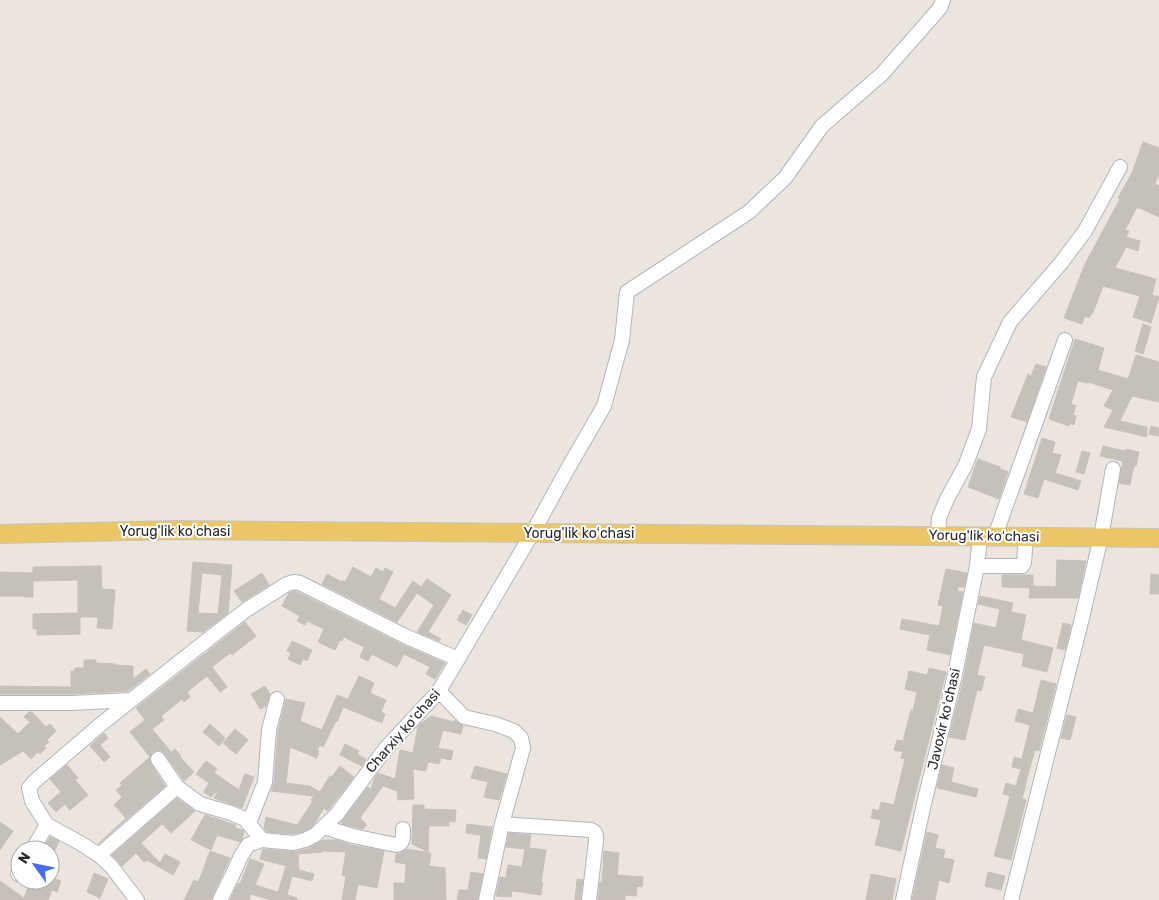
<svg xmlns="http://www.w3.org/2000/svg" width="1159" height="900" viewBox="0 0 1159 900" font-family="Rubik,sans-serif">
	<rect width="100%" height="100%" fill="#ece5de"/>
	<!-- building -->
	<g fill="#c5c0b9" stroke="#c8c1b7" fill-rule="evenodd">
		<path d="M1143,142L1159,148V174L1155,184L1159,186V217L1137,207L1125,230L1129,231L1126,237L1140,241L1138,251L1126,247L1115,268L1156,279L1152,295L1159,297L1151,323L1133,317L1140,296L1103,286L1094,310L1089,318L1085,316L1082,324L1064,318L1085,264L1120,199L1118,198L1132,173Z"/>
		<path d="M1143,324L1151,327L1143,354L1135,351Z"/>
		<path d="M1075,339L1104,348L1098,370L1128,379L1136,355L1159,362V402L1132,396L1120,421L1147,427V437L1104,427L1113,410L1104,406L1113,390L1088,382V383L1078,381L1071,404L1076,406L1073,415L1076,416L1074,425L1070,423L1069,426L1049,419Z"/>
		<path d="M1036,364L1046,367L1027,422L1011,417L1028,374L1031,376Z"/>
		<path d="M1151,426L1159,428V436L1149,434Z"/>
		<path d="M1042,438L1055,442L1052,453L1061,455L1055,473L1081,481L1078,490L1044,479L1038,498L1024,494Z"/>
		<path d="M1103,446L1125,451L1126,449L1139,452L1136,466L1134,465L1130,485L1119,483L1123,461L1100,456Z"/>
		<path d="M1082,451L1090,453L1084,474L1076,472Z"/>
		<path d="M978,459L1000,467V469L1008,472L999,499L968,487Z"/>
		<path d="M1057,560L1086,561L1078,598H1029L1030,588L1002,587V575H1033V586L1056,587Z"/>
		<path d="M193,562L232,565L228,613L203,632L187,631ZM202,573L222,575L218,614L198,613Z"/>
		<path d="M101,566L102,589L115,590L112,629L97,628L98,617H80V634L37,635V629H33V614L78,613V580L33,581V597H24V596H0V572L33,573V567Z"/>
		<path d="M353,567L371,577L376,568L383,572L385,568L393,572L379,599L395,608L413,581L421,587L427,579L451,595L428,632L441,639L439,641L417,632L434,605L417,593L397,622L322,584L327,574L342,582L343,580L345,582Z"/>
		<path d="M946,569L967,573L964,587H958L957,591L963,592L950,655L927,650L930,635L900,629L902,619L939,626L943,606L938,605Z"/>
		<path d="M262,573L269,585L242,602L234,591Z"/>
		<path d="M1151,574L1159,575V594H1150Z"/>
		<path d="M295,591L401,644L445,663L435,679L426,674L430,667L404,654L397,667L372,654L368,661L360,657L364,647L344,637L342,641L340,640L335,650L318,642L324,629L307,621L305,625L297,621L300,616L282,606L289,593Z"/>
		<path d="M980,596L1013,603L1011,612L1026,615L1021,640L1053,648L1047,672L1022,666L1024,654L984,645L977,675L985,677L981,691L977,690L965,740L949,737L963,681L974,623L996,628L1000,609L978,604Z"/>
		<path d="M463,610L472,615L466,625L457,620Z"/>
		<path d="M245,622L256,636L232,655L230,653L212,667L227,687L220,692L207,676L187,692L190,697L184,702L182,699L161,716L164,720L152,729L171,752L175,749L181,756L180,757L194,772L184,781L165,754L161,751L157,750L153,752L150,757L130,732L145,720L136,708Z"/>
		<path d="M1063,623L1071,625L1065,650L1057,648Z"/>
		<path d="M292,641L312,650L307,661L303,659L300,665L288,659L291,653L287,651Z"/>
		<path d="M84,660H96V663L115,664V665L133,666V679L146,669L150,674L128,691L71,694H0V686L71,687V671H75V668H84Z"/>
		<path d="M929,668L946,672L901,851L875,845L881,820L871,818L873,809L879,811L881,802L894,805L905,759L901,758L903,752L894,750L897,740L903,741L911,710L913,711L917,692L905,689L909,671L927,675Z"/>
		<path d="M359,676L374,683L370,693L386,700L381,712L385,714L382,723L343,707L337,722L336,721L323,747L320,745L317,750L319,751L317,758L290,747L286,783L310,786L320,792L330,776L332,777L340,766L354,777L330,808L327,811L324,808L314,824L310,828L302,832L292,834L268,832L265,830L264,828L266,817L297,825L313,801L311,800L314,796L271,791L274,783L278,731L286,699L305,703L300,721L322,730L337,695L348,699Z"/>
		<path d="M1041,680L1056,684L1039,751L1035,750L1029,771L1022,799L1026,800L1011,860L994,856L1010,796L1003,794L1006,783L1016,786L1021,769L1012,767L1014,757L1022,759L1030,725L1015,721L1018,709L1033,713Z"/>
		<path d="M265,686L270,694L266,706L260,709L251,694Z"/>
		<path d="M29,712H32L46,727L50,724L56,731L47,740L49,742L44,746L46,748L40,754L38,752L31,759L23,751L0,765V717L18,734L30,722L24,717Z"/>
		<path d="M1067,715L1076,717L1070,740L1061,738Z"/>
		<path d="M431,716L454,722V720L455,721L463,726L461,734L443,730L438,748L453,751L451,760L441,758L439,764L428,762L426,771L413,769L414,799L398,800L397,791L383,786L360,818L367,825L363,829L343,824L341,822L368,787L371,789L374,779L378,773L395,779L400,750L413,753L418,726Z"/>
		<path d="M210,724L225,738L219,746L203,732Z"/>
		<path d="M235,729L248,740L236,754L223,743Z"/>
		<path d="M104,733L108,738L100,745L110,757L104,762L90,746Z"/>
		<path d="M345,744L359,751L357,754L366,759L362,766L340,755Z"/>
		<path d="M150,757L151,764L165,786L98,844L126,818L114,805L122,797L116,790L122,785L120,783Z"/>
		<path d="M206,761L217,769L214,773L239,790L245,774L254,777L242,808L214,798L219,789L211,797L204,792L209,783L196,774Z"/>
		<path d="M67,765L78,778L75,780L88,795L70,810L65,804L56,812L48,803L61,792L50,779Z"/>
		<path d="M942,765L954,768L951,782L978,789L976,797L937,788Z"/>
		<path d="M475,766L507,774L499,800L484,797L488,782L471,778Z"/>
		<path d="M177,798L195,811L171,833L162,824L141,843L160,863L165,854L180,862L173,875L147,860L144,862L136,853L122,866L112,855Z"/>
		<path d="M413,805H424V809L456,810L455,822L449,821V826H429L428,852L412,844Z"/>
		<path d="M205,815L236,825L235,828L243,830L244,832L242,839L240,842L217,835L211,850L191,840Z"/>
		<path d="M0,822L13,831L0,850Z"/>
		<path d="M467,824L492,827L486,859L478,858L481,835L466,833Z"/>
		<path d="M927,832L938,835L935,848L945,850L943,858L954,860L949,883L939,880L935,900H912Z"/>
		<path d="M509,833L531,835L529,848L546,850L541,883H543L541,895L512,891L511,897L496,896L500,877L506,878L508,865L522,867L525,849L506,847Z"/>
		<path d="M50,837L59,841L55,850H42Z"/>
		<path d="M323,840H337L351,845L384,851L377,888L358,884L355,900H342L346,876L342,875L346,852L323,851V852L298,854L299,870L314,874L312,881L292,876L287,895L297,898V900H270L251,894L249,900H230L238,883L240,884L250,859L264,864L255,885L278,892L286,866L260,859L263,849L295,852L309,848Z"/>
		<path d="M407,849L431,853L429,866L445,868L446,900H394V883H405L406,864L395,862L396,854L401,853Z"/>
		<path d="M210,851L230,858L211,900H184L194,880L198,882L202,873Z"/>
		<path d="M604,851L619,853L617,875L643,877L642,887L637,886L636,896L625,895V900H598L600,882L602,883Z"/>
		<path d="M471,872L483,874L477,900H457L459,890H468Z"/>
		<path d="M988,872L1005,876L1001,890L985,886Z"/>
		<path d="M94,873L108,879L100,898L87,892Z"/>
		<path d="M871,874L896,879L892,900H866Z"/>
		<path d="M50,877L61,881L57,892L52,890L48,900H0V881L24,898L31,880H50Z"/>
		<path d="M577,879L583,880L580,900H575Z"/>
	</g>
	<g fill="none" stroke-linecap="round" stroke-linejoin="round">
		<!-- minor casing -->
		<g stroke="#b1b5be" stroke-width="16">
			<g id="minor">
				<path d="M938,536L939,518L947,499L966,464L979,429L984,377L1010,322L1061,263L1085,231L1120,167"/>
				<path d="M995,536L1065,340"/>
				<path d="M977,566H1022L1024,563L1026,537"/>
				<path d="M439,691L464,717L495,724L514,731L521,738L523,748L502,824L486,900"/>
				<path d="M0,703H71L131,700"/>
				<path d="M158,759L177,787L200,804L231,813L245,819L262,840"/>
				<path d="M249,823L265,782L269,730L277,699"/>
				<path d="M502,824L591,830C597,833 596,835 596,841L589,900"/>
				<path d="M324,827L353,836L396,845C404,844 403,836 403,829"/>
				<path d="M32,850L47,825"/>
				<path d="M99,855L177,787"/>
				<path d="M18,874L20,871"/>
				<path d="M137,900L111,866L99,855L80,843L47,825L32,801L29,788L35,781L100,725L211,637L246,610L287,584L294,582L300,583L405,636L458,659"/>
				<path d="M220,900L232,876L241,856L248,845L262,840L293,843L305,840L315,835L337,814L386,748L439,691L533,532L567,470L604,406L622,340L627,292L749,212L785,178L822,126L882,74L940,8L943,0"/>
				<path d="M903,900L923,808L954,679L977,566L980,537"/>
				<path d="M1011,900L1082,618L1101,537L1113,469"/>
			</g>
		</g>
		<!-- major casing -->
		<g stroke="#c4c4c4" stroke-width="20">
			<path id="major" d="M0,534L176,530L1159,538"/>
		</g>
		<!-- minor -->
		<use href="#minor" stroke="#fff" stroke-width="14"/>
		<!-- major -->
		<use href="#major" stroke="#ebc664" stroke-width="18"/>
	</g>
	<g text-anchor="middle" dominant-baseline="central" stroke-width="4" stroke-linejoin="round" paint-order="stroke">
		<!-- street labels -->
		<g font-size="14" fill="#2b2b2b" stroke="#fff">
			<text x="175" y="531">Yorug'lik koʻchasi</text>
			<text x="579" y="533">Yorug'lik koʻchasi</text>
			<text transform="translate(984 536) rotate(1)">Yorug'lik koʻchasi</text>
			<text transform="translate(944 719) rotate(-77)">Javoxir koʻchasi</text>
			<text transform="translate(403 731) rotate(-49)">Charxiy koʻchasi</text>
		</g>
	</g>
	<!-- north arrow -->
	<g transform="translate(35 865) rotate(303)"><circle r="24" fill="#ffffff" stroke="#aaaaaa"/>
	<path d="M0-4L9 19L0 12L-9 19Z" fill="#456cf3"/>
	<text y="-8" font-size="14" font-weight="bold" text-anchor="middle" fill="#2b2b2b">N</text>
	</g>
</svg>
